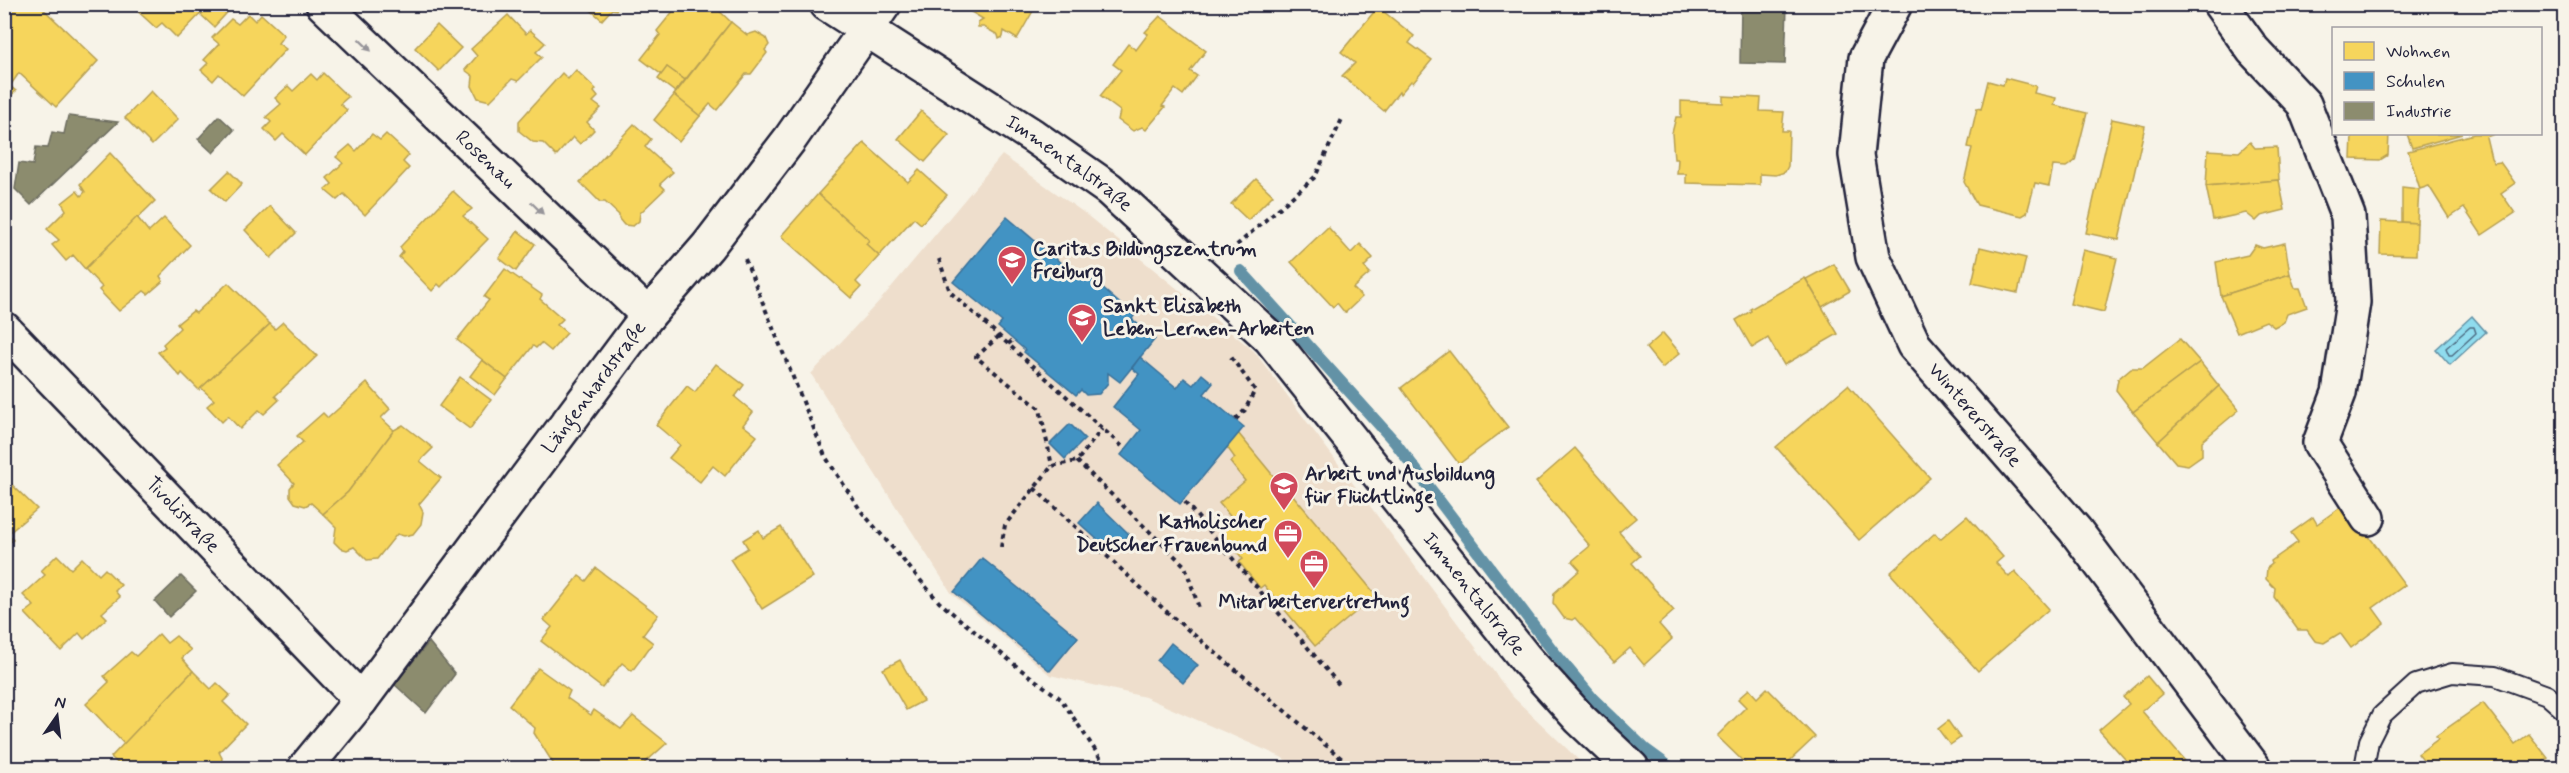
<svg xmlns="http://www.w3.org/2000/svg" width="2569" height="773" viewBox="0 0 2569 773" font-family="Mynerve,sans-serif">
	<rect width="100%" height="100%" fill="#f7f3e8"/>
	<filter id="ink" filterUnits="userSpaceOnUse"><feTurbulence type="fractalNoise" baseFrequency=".0167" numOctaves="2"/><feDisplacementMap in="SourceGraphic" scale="12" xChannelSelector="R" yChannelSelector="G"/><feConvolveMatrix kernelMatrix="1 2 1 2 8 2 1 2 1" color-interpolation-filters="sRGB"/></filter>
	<g filter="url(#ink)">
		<!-- built -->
		<path fill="#eedecc" d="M1002,155L1083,212L1254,351L1512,696L1587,768H1297L1281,757L1145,697L1050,675L952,594L811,374L883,297Z"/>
		<!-- water -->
		<path fill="#8fdcee" stroke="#6392a6" stroke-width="1.5" d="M2472,316L2486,332L2450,365L2436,349Z"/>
		<!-- homes -->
		<g fill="#f6d55c" stroke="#b69f52" stroke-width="1.5">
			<path d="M4,4H38L98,61L56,107L19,73L10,86L4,81Z"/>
			<path d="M134,4H210L177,38L162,23L156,28L132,6Z"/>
			<path d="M210,4H235L214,27L201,15Z"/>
			<path d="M622,4L616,10L612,9L602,20L585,5Z"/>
			<path d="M687,4H712L731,22L685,80L667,67L662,75L641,59L660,35L657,31L674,10L681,11Z"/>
			<path d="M1037,4L1017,39L1004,31L1003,37L999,39L998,35L984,27H978V22L983,19L968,10L958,9L955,4Z"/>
			<path d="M1378,7L1414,36L1409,43L1432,60L1413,83L1411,81L1400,94L1399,92L1384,111L1342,76L1355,63L1341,52Z"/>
			<path d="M248,14L255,21L261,14L284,35L278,43L286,49L243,96L219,74L213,81L201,70L208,63L204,60L219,44L212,38L231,19L238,24Z"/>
			<path d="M508,15L526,34L530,30L545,43L536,52L542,57L518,81L512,79L490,101L478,98L472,86L473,76L465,70L477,56L471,49Z"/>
			<path d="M1160,16L1206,51L1190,71L1197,76L1183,95L1175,89L1162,106L1165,107L1146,130L1142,127L1133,131L1118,120L1120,111L1100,96L1121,70L1113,64L1128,44L1136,50L1148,34L1145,32Z"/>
			<path d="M731,22L747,35L756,32L766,38L769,45L765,50L767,53L751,74H746L717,110L710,104L700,116L674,95Z"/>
			<path d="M437,25L461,48L439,71L415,48Z"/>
			<path d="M667,67L685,80L675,92L658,79Z"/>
			<path d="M576,70L596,89L594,92L598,97L593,102L601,108L587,122L594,130L580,144L573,137L556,156L543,143L533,142L519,131V121L562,73L568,79Z"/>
			<path d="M323,73L348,97L340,104L347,110L305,155L283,134L276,141L264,129L271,122L266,117L281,104L275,98L288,86L293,91L311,74L317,80Z"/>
			<path d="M2005,78L2036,86L2034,93L2056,98L2054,105L2087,113L2075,161L2066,167L2053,166L2049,186L2035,183L2027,213L2022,216L1977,205L1964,182L1972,148L1968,147L1977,108L1981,109L1988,81L2003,85Z"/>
			<path d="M4,81L16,91L4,101Z"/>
			<path d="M151,91L178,119L152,145L125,118Z"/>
			<path d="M674,95L700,116L679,142L654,120Z"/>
			<path d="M1723,96L1761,98L1760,111L1784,112L1782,131H1789L1788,166L1785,172L1776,175L1760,174V185L1686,183V174H1677L1678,159H1674L1672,133L1676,117H1681V101L1723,103Z"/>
			<path d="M921,111L949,135L925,162L898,139Z"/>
			<path d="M2112,119L2145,126L2119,240L2086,233Z"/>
			<path d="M634,124L651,139L645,147L673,172L660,184L665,189L640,213L639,221L633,226L624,225L619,219V215L605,202H600L580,182Z"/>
			<path d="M372,134L380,140L386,134L409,155L403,162L409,168L365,215L344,194L337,200L325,190L332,184L327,178L343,163L336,157L350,145L356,151Z"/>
			<path d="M2352,134H2389L2388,155L2380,160L2351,159Z"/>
			<path d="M2407,134H2462L2412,148Z"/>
			<path d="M2474,134H2491L2492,135L2486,137L2491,158L2494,163L2500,162L2515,183L2501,193L2515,213L2482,235L2464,208L2449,218L2429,186L2420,189L2408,151Z"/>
			<path d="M2250,142L2255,148L2277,147L2279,180L2206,186L2208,150L2239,152Z"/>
			<path d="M864,143L908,182L919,170L947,195L921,224L914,218L879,256L866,244L869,240L818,194Z"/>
			<path d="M110,153L155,201L85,269L73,255L66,261L52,245L59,240L47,229L66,210L62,203L77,191L81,196L85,192L80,184Z"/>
			<path d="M229,171L242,184L225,202L211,189Z"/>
			<path d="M1256,179L1273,195L1248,220L1231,204Z"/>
			<path d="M2279,180L2285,210L2261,216L2256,221L2246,213L2213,220L2206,186Z"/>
			<path d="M2402,187L2419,189L2417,223L2402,222Z"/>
			<path d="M453,191L472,209L463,216L488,239L441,287L438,284L432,291L399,257L403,252L400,247Z"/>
			<path d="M818,194L869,240L866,244L879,256L856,282L861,287L851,298L781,236Z"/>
			<path d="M270,206L296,233L271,258L245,230Z"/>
			<path d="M137,217L149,232L164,218L190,245L160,276L163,281L148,294L144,291L119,311L99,290L102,287L85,269Z"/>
			<path d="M2381,221L2417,223L2416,255L2380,254Z"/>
			<path d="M1328,227L1351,253L1360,244L1373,258L1364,267L1370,273L1353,288L1362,297L1345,313L1337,303L1333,307L1291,262Z"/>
			<path d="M518,231L535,244L516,271L499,258Z"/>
			<path d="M2285,243L2290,274L2221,296L2216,262L2248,255L2255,245L2263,248Z"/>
			<path d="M1980,247L2026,258L2018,293L1972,283Z"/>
			<path d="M2083,250L2117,258L2104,312L2070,304Z"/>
			<path d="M1834,264L1850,291L1822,307L1806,279Z"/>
			<path d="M505,269L542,295L540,299L563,319L557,325L567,333L551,351L541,343L536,348L533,346L507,379L457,340L489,300L484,297Z"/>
			<path d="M2290,274L2295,288H2300L2307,307L2287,314L2284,322L2274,327L2266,321L2237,333L2221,296Z"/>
			<path d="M1805,278L1838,334L1784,365L1768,338L1752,348L1736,320L1751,311L1750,309Z"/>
			<path d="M228,283L270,324L199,390L182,373L180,376L158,352L165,347L163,344L180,328L177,324L193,311L196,313Z"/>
			<path d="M283,322L317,356L275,396L279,400L264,414L259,410L240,429L228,416L222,422L207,406L214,400L201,388L270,324L275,329Z"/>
			<path d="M1663,333L1680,353L1662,368L1646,348Z"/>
			<path d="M2180,339L2200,362L2133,412L2116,390L2118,379L2131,368H2143Z"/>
			<path d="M1449,351L1508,427L1459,464L1401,388Z"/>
			<path d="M482,360L507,379L495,395L470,376Z"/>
			<path d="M2200,362L2219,386L2158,442L2133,412Z"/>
			<path d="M716,364L744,385L735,397L753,412L743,425L757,436L725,476L713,466L700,482L669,458L680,445L656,425L687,386L695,392Z"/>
			<path d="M460,377L491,400L470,429L439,406Z"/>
			<path d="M367,383L390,409L381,418L394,430L348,492L323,514L311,503L305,506L295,503L290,496V488L294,483L277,465L303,442L297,436L323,413L328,418Z"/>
			<path d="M1848,385L1930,478L1859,540L1776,447Z"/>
			<path d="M2219,386L2239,410L2202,441V455L2188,465L2176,463L2158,442Z"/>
			<path d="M403,425L433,448L420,461L441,478L419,504L423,512L421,524L413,534L404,536L397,534L377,559L367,560L354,547L347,550L340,548L334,542L336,527L323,514L348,492L394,430Z"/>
			<path d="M1238,433L1280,484L1282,482L1376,595L1315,646L1264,585L1260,588L1239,562L1243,559L1221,532L1234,521L1219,503L1245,481L1230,462L1235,458L1227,447Z"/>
			<path d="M1575,448L1636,518L1619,532L1640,556L1632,563L1674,611L1659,624L1672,639L1644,665L1630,648L1614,662L1575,618L1572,620L1564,618L1553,603L1554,593L1580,570L1572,561L1590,546L1536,482Z"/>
			<path d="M4,477L37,509L8,534L13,540L4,547Z"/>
			<path d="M2345,504L2405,585L2373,608L2384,623L2351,648L2340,633L2324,643L2315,641L2307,630H2298L2274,597L2275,588L2266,579L2267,568L2272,564L2271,561L2298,542L2291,533L2313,517L2317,524Z"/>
			<path d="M1967,516L2003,557L1996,563L2009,577L2015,571L2049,609L1978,671L1890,573L1935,533L1940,539Z"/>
			<path d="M781,527L813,577L762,609L730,559L748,548L743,540L759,530L763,538Z"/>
			<path d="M57,555L71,569L82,558L99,575L105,569L121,585L115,591L120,597L102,613L107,618L84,639L79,633L61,651L25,613L34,606L23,595L45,575L41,571Z"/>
			<path d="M596,568L658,615L643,635L653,643L632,671L622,663L602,688L541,641L552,627L544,620L579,576L586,581Z"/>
			<path d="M159,634L167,643L176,636L191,650L182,658L193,671L124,744L86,704L109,682L104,676L131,652L136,656Z"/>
			<path d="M900,660L923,701L906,710L883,669Z"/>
			<path d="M538,668L570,691L567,698L591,715L594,710L621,729L633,716L667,743L639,768H556L534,733L535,728L509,705Z"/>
			<path d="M193,671L211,689L217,683L230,695L223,702L246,724L219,752L222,758L221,768H123L111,757Z"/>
			<path d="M2147,676L2162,694L2142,711L2184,760L2174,768H2133L2099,730L2129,704L2123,697Z"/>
			<path d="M1767,688L1815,737L1782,768H1750L1717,736L1746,707L1738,699L1749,689L1757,698Z"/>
			<path d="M2483,703L2515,744L2529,734L2548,758L2535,768H2429L2418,754L2438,739L2436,736Z"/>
			<path d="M1948,721L1960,738L1950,745L1938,729Z"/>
		</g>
		<!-- schools -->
		<g fill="#4393c3" stroke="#39719a" stroke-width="1.5">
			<path d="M1007,217L1082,281L1086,276L1101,287L1134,316L1132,319L1155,339L1120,382L1108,373V383L1099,394L1086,395L1081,390L1076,395L1024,352L1025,350L998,327L1002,322L953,282Z"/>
			<path d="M1140,357L1177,388L1184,378L1193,385L1202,374L1213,383L1204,394L1244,427L1180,504L1121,455L1141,430L1113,407L1139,374L1132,368Z"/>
			<path d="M1070,424L1085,439L1065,459L1050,444Z"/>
			<path d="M1097,503L1129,534L1112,553L1079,523Z"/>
			<path d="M982,558L1078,637L1050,671L954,592Z"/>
			<path d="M1171,643L1198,665L1183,683L1157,661Z"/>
		</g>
		<!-- industry -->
		<g fill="#8c8c6e" stroke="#6c6c5f" stroke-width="1.5">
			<path d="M1741,5L1787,7L1785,64L1740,63Z"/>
			<path d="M68,116L118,122L31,205L15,189L19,163L33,165L36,147L48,148L52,132L64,134Z"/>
			<path d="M219,116L234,130L213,153L198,139Z"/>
			<path d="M181,576L196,591L169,617L155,601Z"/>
			<path d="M429,642L455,674L426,713L394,684Z"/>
		</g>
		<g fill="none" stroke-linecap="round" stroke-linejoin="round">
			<!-- shore -->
			<path stroke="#4e6c83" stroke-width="1.5" d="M2470,327H2474L2476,333L2452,355H2449L2446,348Z"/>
			<!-- stream -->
			<path stroke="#6392a6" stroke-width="12" d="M1241,271L1394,441L1553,651L1593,699L1645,749L1671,768"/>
			<!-- lane casing -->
			<g stroke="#22223b" stroke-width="22">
				<path id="lane" d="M2364,768L2369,741L2382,715L2416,684L2452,673L2495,676L2547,695L2564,710"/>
			</g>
			<!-- street casing -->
			<g stroke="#22223b" stroke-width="38">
				<g id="street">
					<path id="s1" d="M323,4L648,315"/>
					<path id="s2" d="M827,4L1033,136L1109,189L1270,338L1525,658L1580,719L1632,768"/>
					<path id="s3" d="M1895,4L1866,58L1856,155L1873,257L1914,345L2075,530L2254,768"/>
					<path d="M2220,4L2253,50L2304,104L2348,216L2353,302L2339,393L2320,443L2368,518"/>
					<path id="s4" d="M4,329L361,700"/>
					<path id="s5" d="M305,768L361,700L648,315L708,246L790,139L884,4"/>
				</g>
			</g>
			<!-- path -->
			<g stroke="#22223b" stroke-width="4" stroke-dasharray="4.5 4.5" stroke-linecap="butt">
				<path d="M1230,251L1315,177L1342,119"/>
				<path d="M745,259L825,456L861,511L939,602L1020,669L1061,699L1107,768"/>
				<path d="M939,259L950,292L1124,448"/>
				<path d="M999,336L976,357L1040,409L1052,466"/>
				<path d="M1008,344L1013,340"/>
				<path d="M1231,357L1255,390L1245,410L1235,420"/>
				<path d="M1077,461L1185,566L1199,608"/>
				<path d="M1034,488L1168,613L1353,768"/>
				<path d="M1185,502L1341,687"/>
				<path d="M1001,547L1005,525L1052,466L1077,461L1102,429"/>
			</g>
			<!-- lane -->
			<use href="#lane" stroke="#f7f3e8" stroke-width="18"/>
			<!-- street -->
			<use href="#street" stroke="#f7f3e8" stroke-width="33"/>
		</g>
		<!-- one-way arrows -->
		<defs><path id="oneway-solid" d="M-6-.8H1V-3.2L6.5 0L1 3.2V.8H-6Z" transform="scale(1.5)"/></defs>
		<g fill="#97959a">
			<use href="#oneway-solid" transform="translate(365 45) rotate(44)"/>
			<use href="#oneway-solid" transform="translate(537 208) rotate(44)"/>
		</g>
	</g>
	<!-- icons -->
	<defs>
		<g id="school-pin" transform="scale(1.5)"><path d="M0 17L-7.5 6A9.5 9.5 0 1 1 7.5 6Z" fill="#d1495b" stroke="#f7f3e8"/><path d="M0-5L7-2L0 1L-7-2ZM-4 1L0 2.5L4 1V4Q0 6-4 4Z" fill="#fff"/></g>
		<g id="university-pin" transform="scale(1.5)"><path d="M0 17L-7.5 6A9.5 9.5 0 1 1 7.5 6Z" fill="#d1495b" stroke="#f7f3e8"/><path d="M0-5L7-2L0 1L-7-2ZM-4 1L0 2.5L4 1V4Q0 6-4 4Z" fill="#fff"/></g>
		<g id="office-pin" transform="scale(1.5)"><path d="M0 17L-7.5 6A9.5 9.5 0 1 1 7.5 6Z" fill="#d1495b" stroke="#f7f3e8"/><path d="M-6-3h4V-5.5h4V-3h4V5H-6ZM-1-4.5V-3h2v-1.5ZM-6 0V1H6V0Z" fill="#fff"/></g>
	</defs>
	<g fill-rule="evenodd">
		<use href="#school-pin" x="1012" y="260"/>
		<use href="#university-pin" x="1082" y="318"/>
		<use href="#university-pin" x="1284" y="486"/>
		<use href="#office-pin" x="1288" y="534"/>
		<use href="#office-pin" x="1314" y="564"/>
	</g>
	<g text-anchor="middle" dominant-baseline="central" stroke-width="6" stroke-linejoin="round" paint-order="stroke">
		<!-- street labels -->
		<g font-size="20" fill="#22223b" stroke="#f7f3e8">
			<text stroke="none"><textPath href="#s1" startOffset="225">Rosenau</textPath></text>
			<text stroke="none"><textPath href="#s2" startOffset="290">Immentalstraße</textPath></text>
			<text stroke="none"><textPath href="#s5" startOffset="478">Längenhardstraße</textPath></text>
			<text stroke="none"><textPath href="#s3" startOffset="452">Wintererstraße</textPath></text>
			<text stroke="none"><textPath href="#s4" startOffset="258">Tivolistraße</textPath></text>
			<text stroke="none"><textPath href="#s2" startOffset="884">Immentalstraße</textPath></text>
		</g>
		<!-- poi labels -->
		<g font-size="20" font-weight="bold" fill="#22223b" stroke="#f7f3e8" text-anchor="start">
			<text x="1033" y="249">Caritas Bildungszentrum<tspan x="1033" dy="23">Freiburg</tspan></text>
			<text x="1103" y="306">Sankt Elisabeth<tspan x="1103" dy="23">Leben-Lernen-Arbeiten</tspan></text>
			<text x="1305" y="474">Arbeit und Ausbildung<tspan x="1305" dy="23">für Flüchtlinge</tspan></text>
			<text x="1267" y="522" text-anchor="end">Katholischer<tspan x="1267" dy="23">Deutscher Frauenbund</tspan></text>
			<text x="1314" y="602" text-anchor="middle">Mitarbeitervertretung</text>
		</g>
	</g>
	<!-- margin -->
	<rect width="2569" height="773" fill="none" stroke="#f7f3e8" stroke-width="24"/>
	<rect x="12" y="12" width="2545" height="749" fill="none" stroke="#22223b" stroke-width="2" filter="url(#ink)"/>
	<!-- legend -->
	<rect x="2332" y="27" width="210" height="108" fill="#f7f3e8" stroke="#a29fa3" stroke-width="1.5"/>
	<rect x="2344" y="42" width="30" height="18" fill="#f6d55c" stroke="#a29fa3" stroke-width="1.5"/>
	<text x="2386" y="57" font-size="18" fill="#22223b">Wohnen</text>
	<rect x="2344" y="72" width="30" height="18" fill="#4393c3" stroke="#a29fa3" stroke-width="1.5"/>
	<text x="2386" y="87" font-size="18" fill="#22223b">Schulen</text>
	<rect x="2344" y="102" width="30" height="18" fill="#8c8c6e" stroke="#a29fa3" stroke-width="1.5"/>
	<text x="2386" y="117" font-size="18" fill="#22223b">Industrie</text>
	<!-- north arrow -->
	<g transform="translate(57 716) rotate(14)" stroke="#f7f3e8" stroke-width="4.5" paint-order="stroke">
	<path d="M0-4.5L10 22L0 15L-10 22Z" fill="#22223b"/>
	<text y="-9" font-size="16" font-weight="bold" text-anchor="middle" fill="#22223b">N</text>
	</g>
</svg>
